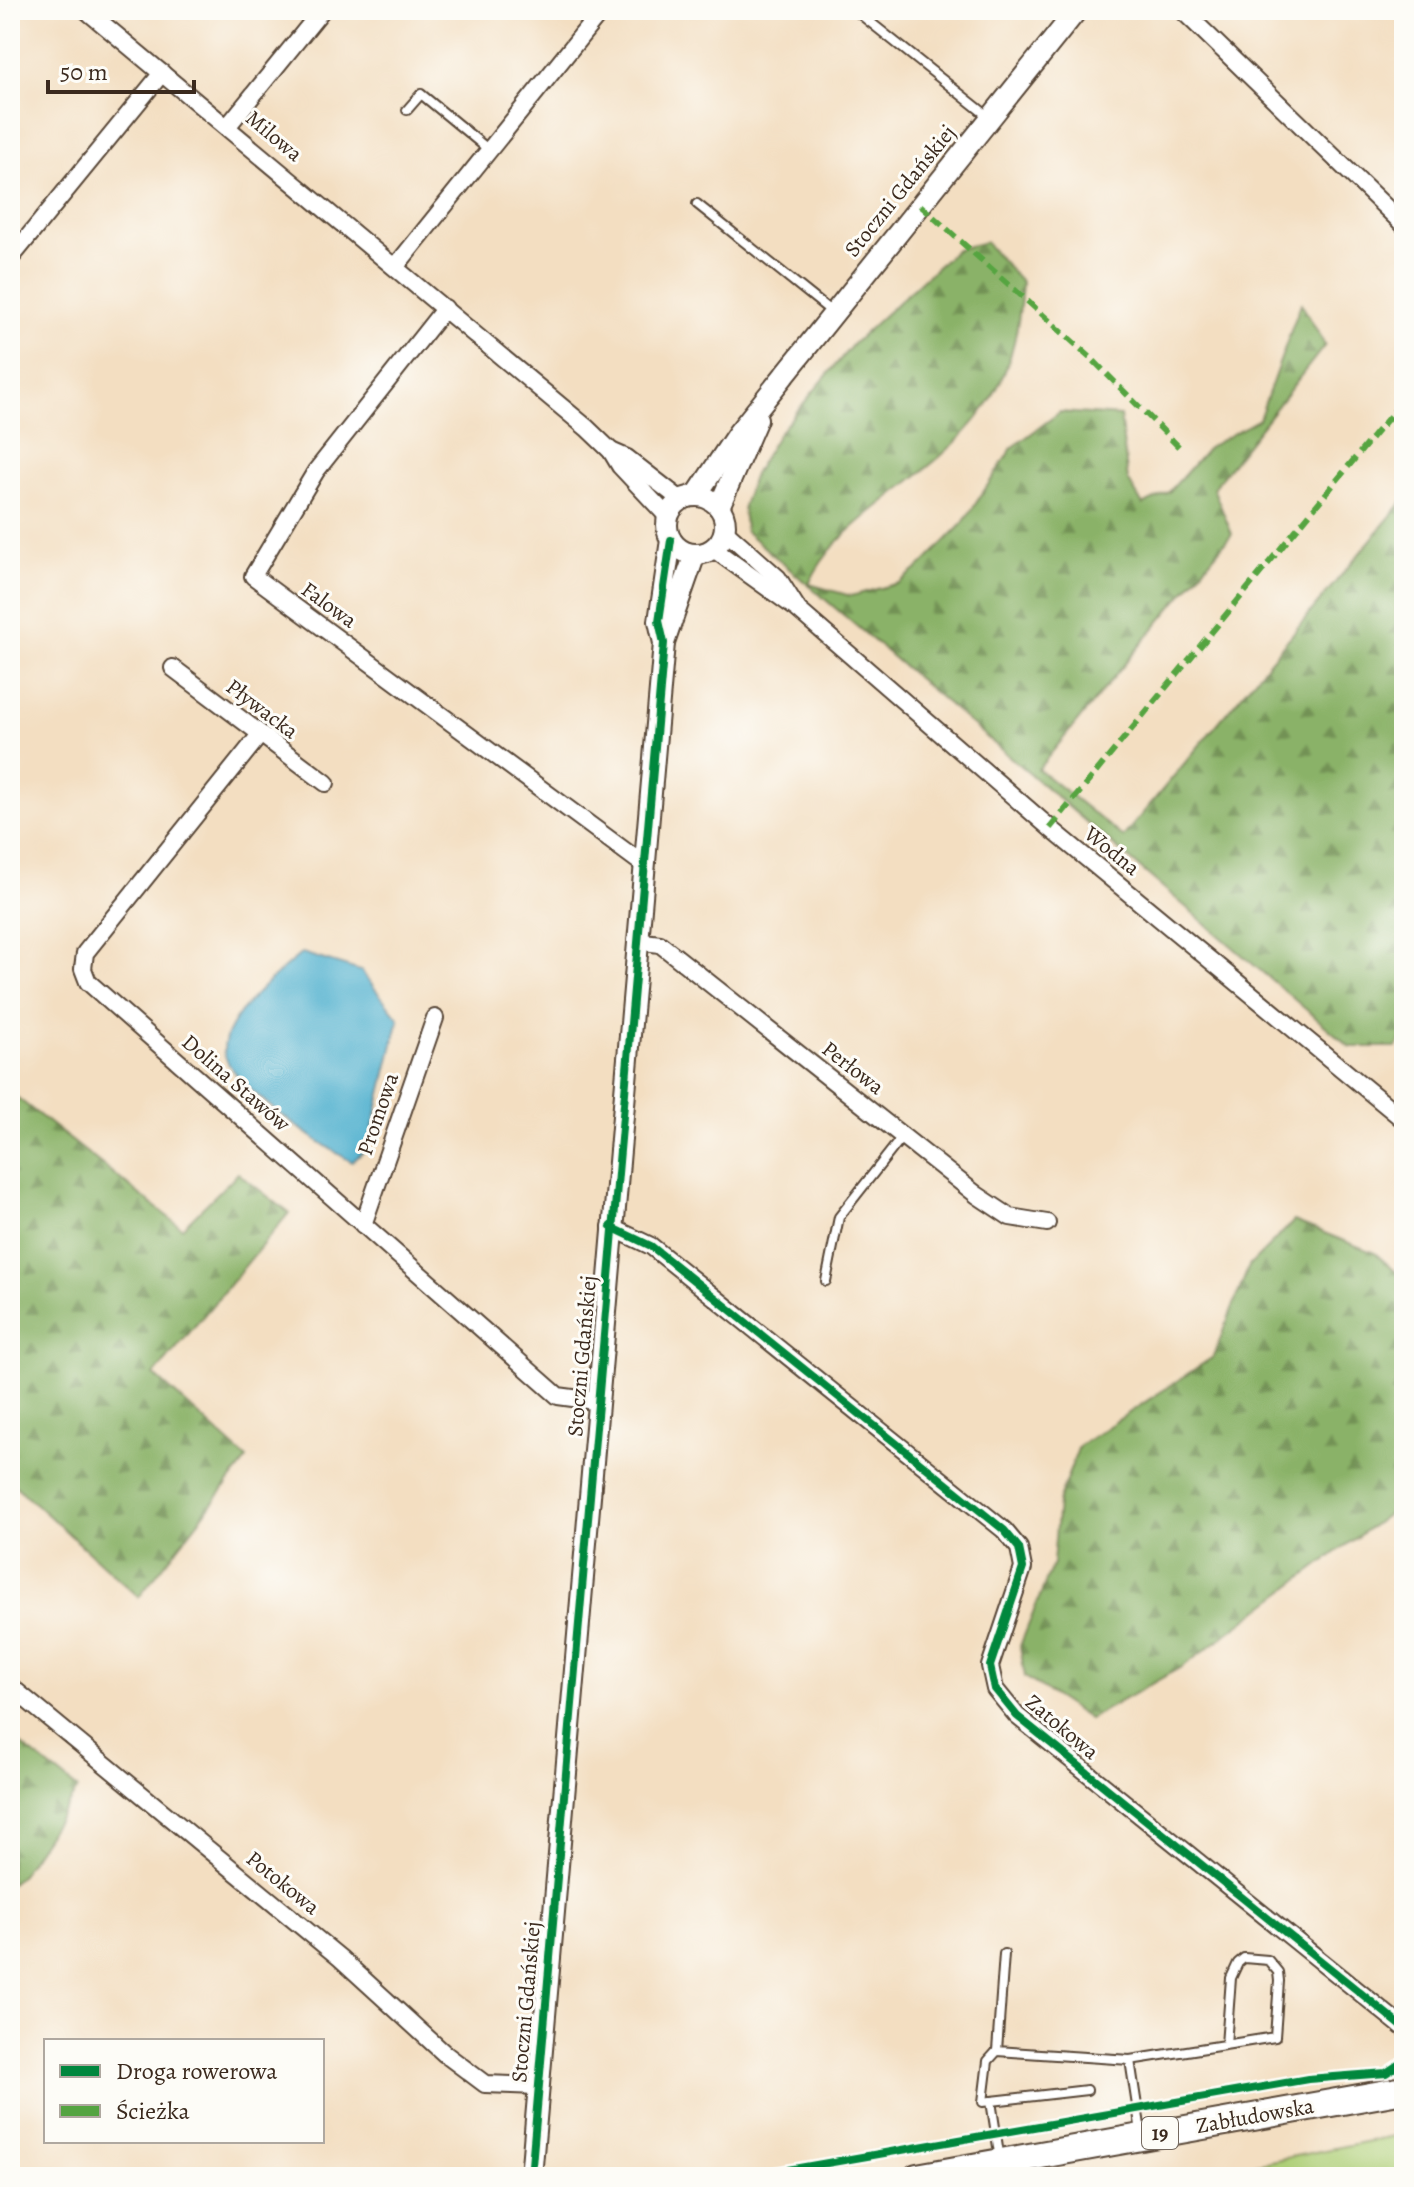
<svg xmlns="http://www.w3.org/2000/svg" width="1414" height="2187" viewBox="0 0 1414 2187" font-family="Alegreya,serif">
	<defs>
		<pattern id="forest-firs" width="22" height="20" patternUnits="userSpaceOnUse" patternTransform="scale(2)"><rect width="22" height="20" fill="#8ab268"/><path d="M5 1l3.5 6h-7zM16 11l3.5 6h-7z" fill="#729155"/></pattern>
	</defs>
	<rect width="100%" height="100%" fill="#fdfcf7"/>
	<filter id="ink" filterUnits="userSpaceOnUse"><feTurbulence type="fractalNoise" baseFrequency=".0125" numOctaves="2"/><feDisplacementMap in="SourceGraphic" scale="16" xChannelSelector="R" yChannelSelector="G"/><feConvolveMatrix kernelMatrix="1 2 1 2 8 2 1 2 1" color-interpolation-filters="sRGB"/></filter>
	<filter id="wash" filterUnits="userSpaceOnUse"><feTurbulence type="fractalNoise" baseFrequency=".006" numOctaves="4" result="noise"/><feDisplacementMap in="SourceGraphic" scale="32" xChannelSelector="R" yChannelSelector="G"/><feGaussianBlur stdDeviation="1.8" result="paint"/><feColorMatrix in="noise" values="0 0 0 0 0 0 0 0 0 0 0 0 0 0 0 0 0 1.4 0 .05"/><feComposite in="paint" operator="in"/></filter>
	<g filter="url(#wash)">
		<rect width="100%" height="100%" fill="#f3dec1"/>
		<!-- grass -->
		<path fill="#aecf77" stroke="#747c4a" stroke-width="2" d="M1404,2134V2177H1191Z"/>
		<!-- forest -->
		<g fill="url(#forest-firs)" stroke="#626e43" stroke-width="2">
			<path d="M985,242L1022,282C1016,401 969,436 881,504C851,528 825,549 809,584L851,596L899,583L922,565L963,523L1012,448L1060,412L1120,416L1128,480L1143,505L1169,492L1209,447L1259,419L1301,303L1325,345L1213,488L1232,534L1038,769L1123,837L1404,500V1037L1396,1047H1350L745,531L743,506L753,476L778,434L853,344L921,281L957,249Z"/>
			<path d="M10,1092L182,1228L238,1173L289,1213L154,1375L247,1459L139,1597L10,1481Z"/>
			<path d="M1294,1221L1375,1253L1404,1279V1502L1185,1665L1089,1719L1025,1677L1020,1646L1053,1563L1058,1502L1079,1446L1213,1357L1249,1266Z"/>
			<path d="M10,1736L78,1789L21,1875L10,1884Z"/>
		</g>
		<!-- water -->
		<path fill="#51b1cf" stroke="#466e76" stroke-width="2" d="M302,953L361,971L399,1019L368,1148L352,1162C324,1146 227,1083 224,1052C222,1018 278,973 302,953Z"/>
	</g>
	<g filter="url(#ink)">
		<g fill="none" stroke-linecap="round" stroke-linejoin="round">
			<!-- service casing -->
			<g stroke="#574536" stroke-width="12">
				<g id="service">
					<path d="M855,10L989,117"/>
					<path d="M407,110L421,94L489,150"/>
					<path d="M697,204L833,313"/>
					<path d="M826,1281L839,1217L902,1137"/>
					<path d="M1004,1954L997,2051L1130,2060"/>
					<path d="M997,2051L988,2061L983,2102L1087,2090"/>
					<path d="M991,2101L1000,2160"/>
					<path d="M1141,2132L1130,2060L1275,2037L1279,1981L1278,1972L1268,1960L1244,1958L1238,1963L1231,1978L1226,2045"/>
				</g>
			</g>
			<!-- minor casing -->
			<g stroke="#574536" stroke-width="20">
				<g id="minor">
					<path d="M86,10L587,428L611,451L620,466L668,517"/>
					<path d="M1182,10L1404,225"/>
					<path d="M227,127L322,10"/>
					<path d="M10,259L162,73"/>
					<path d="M396,266L602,10"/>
					<path d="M445,308L316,471L253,576L644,865"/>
					<path d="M611,451L627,458L681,500"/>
					<path d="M724,530L778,578L797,608"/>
					<path d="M712,548L797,609L1050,828L1404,1120"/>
					<path d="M173,668L326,783"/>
					<path d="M259,736L85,953L83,969L88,982L558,1396L595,1401"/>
					<path d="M636,941L660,944L977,1195L1010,1217L1047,1223"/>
					<path d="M363,1225L435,1018"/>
					<path d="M611,1227L651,1246L1004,1530L1019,1548L1023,1568L990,1666L995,1689L1017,1716L1404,2028"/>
					<path d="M10,1686L340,1958L445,2054L485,2084L537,2086"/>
				</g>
			</g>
			<!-- tertiary casing -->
			<g stroke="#574536" stroke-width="24">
				<g id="tertiary">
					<path d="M696,496L738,433L1077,10"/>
					<circle cx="696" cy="525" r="29"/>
					<path d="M719,507L757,419"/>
					<path d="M664,643L695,554"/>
					<path d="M531,2177L664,643L659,621L671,540"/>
				</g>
			</g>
			<!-- trunk casing -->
			<g stroke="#574536" stroke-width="30">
				<path id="trunk" d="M917,2177L1404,2090"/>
			</g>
			<!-- service -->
			<use href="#service" stroke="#fff" stroke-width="8"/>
			<!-- minor -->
			<use href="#minor" stroke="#fff" stroke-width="16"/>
			<!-- tertiary -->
			<use href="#tertiary" stroke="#fff" stroke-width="20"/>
			<!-- trunk -->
			<use href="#trunk" stroke="#fff" stroke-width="26"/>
			<!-- quiet -->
			<g stroke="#54a441" stroke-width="6" stroke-dasharray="12 6" stroke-linecap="butt">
				<path d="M920,205L1091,358L1181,449"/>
				<path d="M1050,828L1404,399"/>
			</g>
			<!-- cycleway casing -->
			<g stroke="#fdfcf7" stroke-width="13">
				<g id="cycleway">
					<path d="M611,1227L651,1246L1004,1530L1019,1548L1023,1568L990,1666L995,1689L1017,1716L1404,2028"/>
					<path d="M531,2177L664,643L659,621L671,540"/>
					<path d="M747,2177L1308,2079L1386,2073L1404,2061"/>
				</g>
			</g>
			<!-- cycleway -->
			<use href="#cycleway" stroke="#00873e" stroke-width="8"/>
		</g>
	</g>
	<g text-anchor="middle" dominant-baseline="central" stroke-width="6" stroke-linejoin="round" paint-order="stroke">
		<!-- shield labels -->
		<rect fill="#fdfcf7" stroke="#75695f" stroke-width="2" x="1142" y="2117" width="36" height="32" rx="6"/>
		<g font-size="20" font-weight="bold" fill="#3b2a1e">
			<text x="1160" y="2133">19</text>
		</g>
		<!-- street labels -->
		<g font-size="22" fill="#3b2a1e" stroke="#fdfcf7">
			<text transform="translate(274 136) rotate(40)">Milowa</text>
			<text transform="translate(900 191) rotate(-51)">Stoczni Gdańskiej</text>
			<text transform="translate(329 605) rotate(36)">Falowa</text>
			<text transform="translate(262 709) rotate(37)">Pływacka</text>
			<text transform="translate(1112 851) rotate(39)">Wodna</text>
			<text transform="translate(853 1068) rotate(38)">Perłowa</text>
			<text transform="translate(236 1083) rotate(41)">Dolina Stawów</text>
			<text transform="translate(378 1114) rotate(-71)">Promowa</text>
			<text transform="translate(582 1356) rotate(-85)">Stoczni Gdańskiej</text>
			<text transform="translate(1062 1727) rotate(40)">Zatokowa</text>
			<text transform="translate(283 1883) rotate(39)">Potokowa</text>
			<text transform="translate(526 2002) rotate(-85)">Stoczni Gdańskiej</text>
			<text transform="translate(1255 2116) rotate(-10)">Zabłudowska</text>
		</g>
	</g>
	<!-- margin -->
	<rect width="1414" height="2187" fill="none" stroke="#fdfcf7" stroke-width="40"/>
	<!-- legend -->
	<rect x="44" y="2039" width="280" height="104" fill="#fdfcf7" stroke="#afa8a0" stroke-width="2"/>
	<rect x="60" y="2065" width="40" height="12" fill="#00873e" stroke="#afa8a0" stroke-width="2"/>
	<text x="116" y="2079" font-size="24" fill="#3b2a1e">Droga rowerowa</text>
	<rect x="60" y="2105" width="40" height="12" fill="#54a441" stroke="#afa8a0" stroke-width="2"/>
	<text x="116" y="2119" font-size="24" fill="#3b2a1e">Ścieżka</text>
	<!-- scale -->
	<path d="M48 80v12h146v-12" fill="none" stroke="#3b2a1e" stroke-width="4"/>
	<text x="60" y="80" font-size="24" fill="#3b2a1e" stroke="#fdfcf7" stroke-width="6" paint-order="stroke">50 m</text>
</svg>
